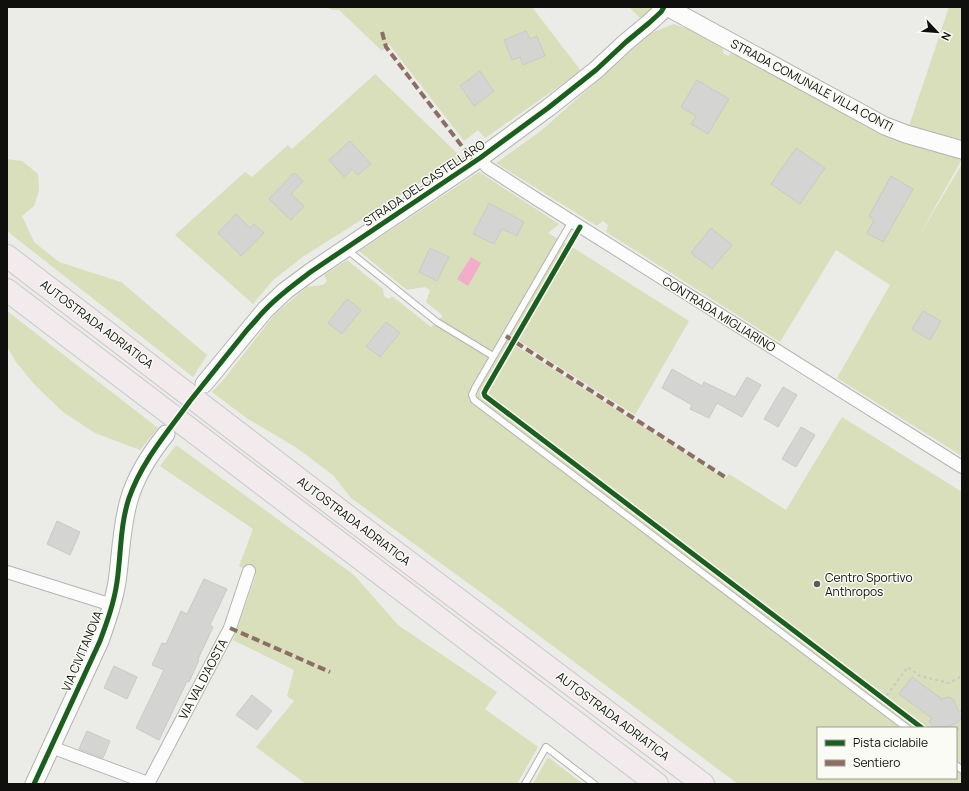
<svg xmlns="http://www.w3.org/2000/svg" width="969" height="791" viewBox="0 0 969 791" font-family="Manrope,sans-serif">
	<rect width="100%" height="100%" fill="#ebece8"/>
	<!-- green -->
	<g fill="#d9debb" fill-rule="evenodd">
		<path d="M325,7H532L581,71L485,138L478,130L464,141L389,44L382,51L339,10H333ZM526,31L530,39L537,36L545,56L523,65L520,57L512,60ZM480,71L494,90L474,106L460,87Z"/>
		<path d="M629,7H655L652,11L640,18Z"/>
		<path d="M949,7H962V140L909,126Z"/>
		<path d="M674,24L688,29L723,48V53L728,56L732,52L876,131L900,142L962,159L917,239L962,164V456L837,378L890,285L836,250L780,342L606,232L608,225L603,221L597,226L496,163L542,130L651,33Z"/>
		<path d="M375,74L461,157L304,256L273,280L253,304L175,235L245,172L252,177L288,145L292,149ZM350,141L371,164L358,175L352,169L344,176L329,160ZM294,173L303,181L291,194L304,206L291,220L270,199ZM236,215L250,228L254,224L264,233H218Z"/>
		<path d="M7,159L22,161L38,174L39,191L34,206L22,216L34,242L59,262L121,282L207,355L193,377L7,231Z"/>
		<path d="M479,172L559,224L548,233L572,247L689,321L635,415L519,341L516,346L725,479L729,474L786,510L842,417L962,492V784H738L490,599L351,498L333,475L297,448L248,419L212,392L225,378L275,314L307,287L323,285L327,281L324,275L347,260L383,289L384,296L389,299L392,296L431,327L443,316L426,302L430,290L425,287L407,290L359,251ZM489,203L524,222L516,236L502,229L494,244L473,233ZM431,248L449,257L437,281L419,272ZM347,299L361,310L342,334L328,323ZM386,322L400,333L380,357L366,345ZM818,728H956V778H818Z"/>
		<path d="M7,311L158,428L140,450L95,433L63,412L34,384L16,362L7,347Z"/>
		<path d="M176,445L354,575L398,625L497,692L485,709L538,747L517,784H306L256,747L294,701L287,696L294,670L233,640L256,575L239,566L253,529L160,466Z"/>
		<path d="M548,757L583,784H533Z"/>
	</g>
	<!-- water -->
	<path fill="#f1adc9" d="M471,257L481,263L468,286L457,279Z"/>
	<!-- building -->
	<g fill="#d4d5d2" stroke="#c9cac7">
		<path d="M526,31L530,39L537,36L545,56L523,65L520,57L512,60L504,40Z"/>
		<path d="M480,71L494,91L474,106L460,86Z"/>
		<path d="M697,80L729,99L708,134L691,124L696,116L681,107Z"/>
		<path d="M350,141L371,164L358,175L352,169L344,177L329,160Z"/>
		<path d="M796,148L825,168L800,204L771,184Z"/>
		<path d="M294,173L303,181L291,194L304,206L291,220L269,199Z"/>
		<path d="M891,176L913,189L883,242L867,233L874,220L869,216Z"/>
		<path d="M489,203L524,222L517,236L502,229L494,244L473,234Z"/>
		<path d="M236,214L250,228L254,224L264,233L241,256L218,233Z"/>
		<path d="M711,228L732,245L712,269L691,253Z"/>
		<path d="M430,248L449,257L437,281L419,272Z"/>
		<path d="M347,299L361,310L342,334L328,323Z"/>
		<path d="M923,311L941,321L930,340L912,329Z"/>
		<path d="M386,322L400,333L380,357L366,346Z"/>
		<path d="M672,369L702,386L704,382L735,397L747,377L761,385L742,417L717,403L709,418L690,409L692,405L662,388Z"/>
		<path d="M783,387L797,395L778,427L764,419Z"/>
		<path d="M801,427L815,435L796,467L782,459Z"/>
		<path d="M57,521L80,532L70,555L47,544Z"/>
		<path d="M204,579L227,589L210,625L213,627L198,659L199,660L189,682L187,681L159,740L136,728L164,670L152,665L162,643L166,644L181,611L187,614Z"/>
		<path d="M114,666L137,677L127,699L104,688Z"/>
		<path d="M912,677L942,699L947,697L951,698L954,700L958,711H962V716L959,721L952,725L944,727L934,726L929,722L932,718L899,694Z"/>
		<path d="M252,695L272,711L257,730L236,715Z"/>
		<path d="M87,731L110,741L103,758L79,749Z"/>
	</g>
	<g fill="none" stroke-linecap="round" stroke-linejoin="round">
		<!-- lane casing -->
		<g stroke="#b3b4b1" stroke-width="8">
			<g id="lane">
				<path d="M572,221L475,388L472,395L474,400L907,728"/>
				<path d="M346,249L437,322L493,356"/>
				<path d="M956,765L962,770"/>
				<path d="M525,784L546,747L594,784"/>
			</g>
		</g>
		<!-- street casing -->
		<g stroke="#b3b4b1" stroke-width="14">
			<g id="street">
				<path d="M480,158L487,167L538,200L962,467"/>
				<path d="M7,572L112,605"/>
				<path d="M51,747L148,783"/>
				<path d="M148,784L230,628L249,571"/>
			</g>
		</g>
		<!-- secondary casing -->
		<g stroke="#b3b4b1" stroke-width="19">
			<g id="secondary">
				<path d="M667,7L885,126L906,134L962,150"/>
				<path d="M204,384L265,310L285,291L312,271L480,158L548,108L596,70L626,42L649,23L661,12L664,7"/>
				<path d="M34,784L100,641C107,621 114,602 117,582C121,555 121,527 129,500C136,475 150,454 166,434"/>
			</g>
		</g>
		<!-- highway casing -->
		<g stroke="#c8c8c7" stroke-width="24">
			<g id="highway">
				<path d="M7,256L338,509L703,784"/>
				<path d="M7,290L657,784"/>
			</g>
		</g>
		<!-- path -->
		<g stroke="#c9c9c7" stroke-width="2" stroke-dasharray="3 3" stroke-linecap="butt">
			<path d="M883,700L908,667L920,676L949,683L962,676"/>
			<path d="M956,730L962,727"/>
		</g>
		<!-- lane -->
		<use href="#lane" stroke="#fcfcfc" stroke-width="6"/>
		<!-- street -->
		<use href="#street" stroke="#fcfcfc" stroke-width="12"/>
		<!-- secondary -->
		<use href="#secondary" stroke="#fcfcfc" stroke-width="17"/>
		<!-- highway -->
		<use href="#highway" stroke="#f3eaed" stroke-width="22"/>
		<!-- quiet -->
		<g stroke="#8d6e63" stroke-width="4" stroke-dasharray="8 4" stroke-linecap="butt">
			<path d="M382,32L386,47L474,162"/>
			<path d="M506,336L725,477"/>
			<path d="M230,628L330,672"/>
		</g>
		<!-- cycleway casing -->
		<g stroke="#fafbf4" stroke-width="8">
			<g id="cycleway">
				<path d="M580,227L486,389L484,393L485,396L922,728"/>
				<path d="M34,784L100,641C107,622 114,603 117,582C121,555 120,525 129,498C142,461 167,433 190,401C209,377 228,354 247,330C253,324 259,316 265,310C279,295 296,283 312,271L480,158L548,108L596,70L626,42L649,23L661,12L664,7"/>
			</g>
		</g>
		<!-- cycleway -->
		<use href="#cycleway" stroke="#1b5e20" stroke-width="5"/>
	</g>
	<!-- markers -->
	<circle fill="#5c5d5a" stroke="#fafbf4" stroke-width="1.5" cx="817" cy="584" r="4"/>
	<g text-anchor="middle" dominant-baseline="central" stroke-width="3" stroke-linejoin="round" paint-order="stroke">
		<!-- street labels -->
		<g font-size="12" fill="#0f100d" stroke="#fafbf4">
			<text transform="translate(812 85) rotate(28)">STRADA COMUNALE VILLA CONTI</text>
			<text transform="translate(424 183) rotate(-34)">STRADA DEL CASTELLARO</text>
			<text transform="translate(719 314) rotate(32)">CONTRADA MIGLIARINO</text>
			<text transform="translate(97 324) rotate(37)">AUTOSTRADA ADRIATICA</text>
			<text transform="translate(354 521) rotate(37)">AUTOSTRADA ADRIATICA</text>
			<text transform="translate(82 651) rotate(-67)">VIA CIVITANOVA</text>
			<text transform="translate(203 679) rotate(-62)">VIA VAL D'AOSTA</text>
			<text transform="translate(613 716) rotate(37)">AUTOSTRADA ADRIATICA</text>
		</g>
		<!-- poi labels -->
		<g font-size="12" fill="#0f100d" stroke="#fafbf4" text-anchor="start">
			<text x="825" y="577">Centro Sportivo<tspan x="825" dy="14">Anthropos</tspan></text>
		</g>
	</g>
	<!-- border -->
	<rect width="969" height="791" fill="none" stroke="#0f100d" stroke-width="16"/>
	<!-- legend -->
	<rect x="817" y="727" width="140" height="52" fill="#fafbf4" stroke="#9c9d98"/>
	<rect x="825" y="740" width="20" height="6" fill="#1b5e20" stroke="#9c9d98"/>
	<text x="853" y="747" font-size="12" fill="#0f100d">Pista ciclabile</text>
	<rect x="825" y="760" width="20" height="6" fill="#8d6e63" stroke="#9c9d98"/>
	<text x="853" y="767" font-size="12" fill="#0f100d">Sentiero</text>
	<!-- north arrow -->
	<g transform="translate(937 32) rotate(116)" stroke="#fafbf4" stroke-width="3" paint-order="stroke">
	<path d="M0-3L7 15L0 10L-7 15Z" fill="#0f100d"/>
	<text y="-6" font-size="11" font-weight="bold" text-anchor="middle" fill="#0f100d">N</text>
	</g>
</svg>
